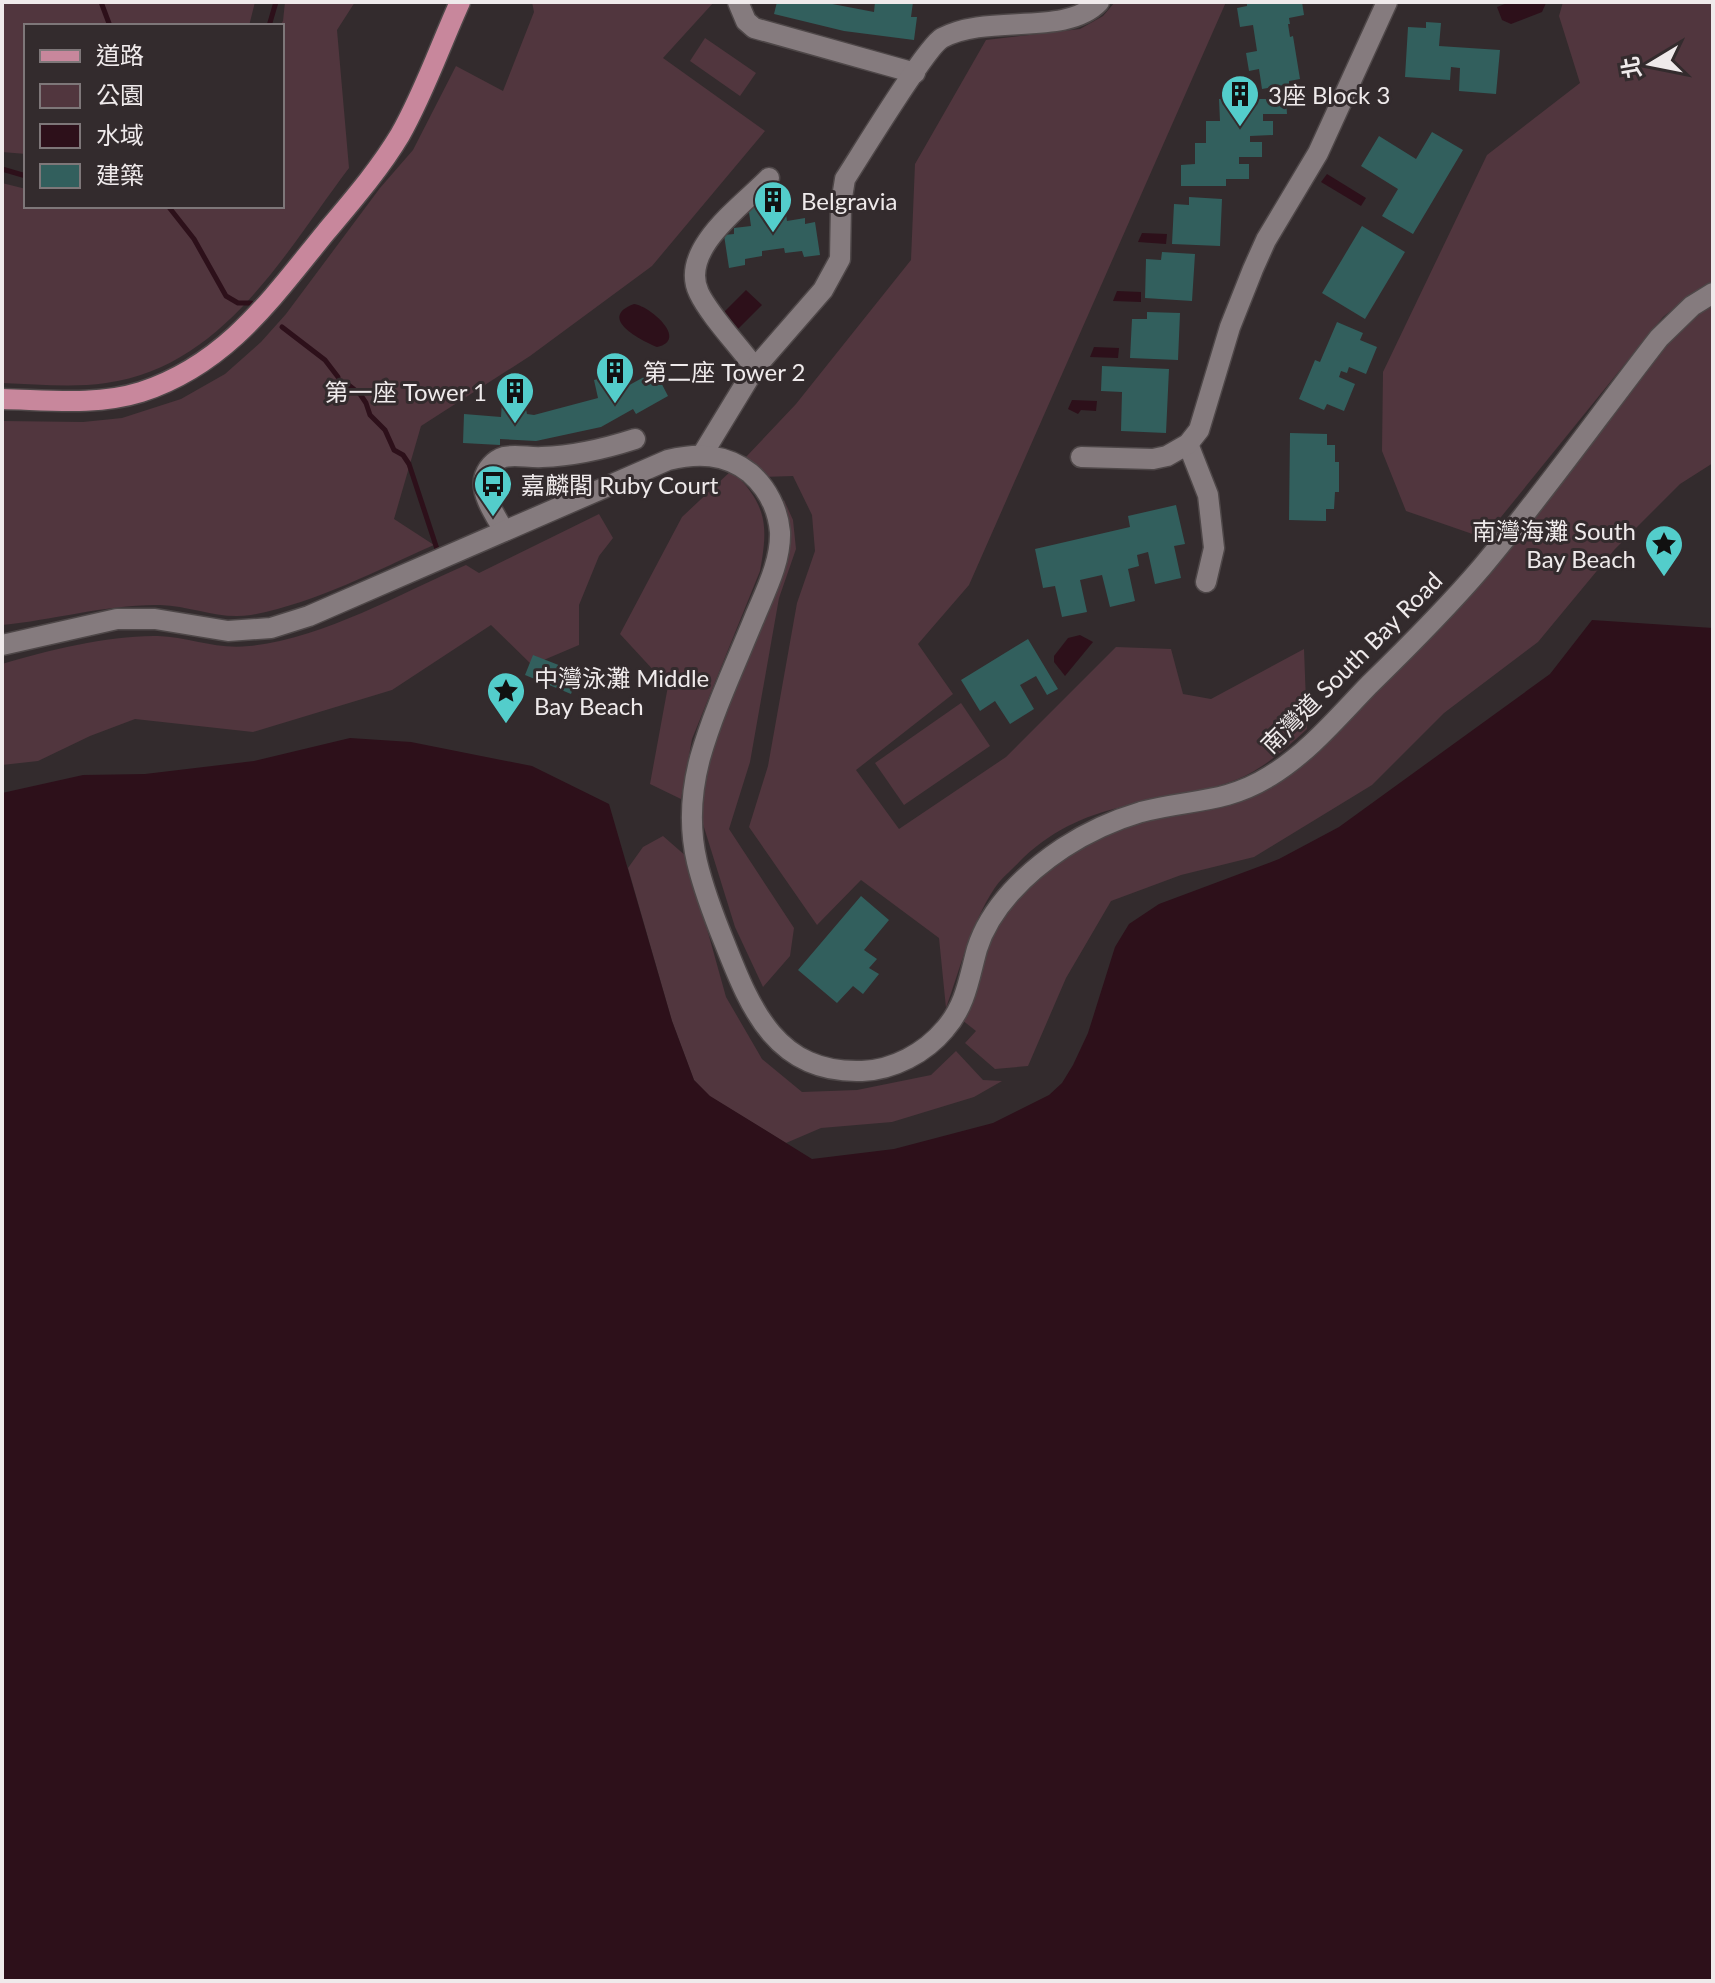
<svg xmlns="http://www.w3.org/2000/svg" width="1715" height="1983" viewBox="0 0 1715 1983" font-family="Lato,'Noto Sans TC',sans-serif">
	<rect width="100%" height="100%" fill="#332b2d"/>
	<!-- green -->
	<g fill="#51363e">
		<path d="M2,2H255L249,26H26V154L2,152Z"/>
		<path d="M285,2H355L337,30L349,168C284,254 223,367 106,383C72,388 36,384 2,383V183L26,189V206H282V26H280L283,21Z"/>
		<path d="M532,2H714L663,58L765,131L652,266L530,356L421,426L394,519L434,545C375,571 316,603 251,615C219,620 192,606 160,605C108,604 54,620 2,625V421L83,422L122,418L181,399L225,374L261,342L286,314L380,188L413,150L456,66L503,91L534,12Z"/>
		<path d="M1115,2H1226L969,585L918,644L953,694L856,770L899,829L1006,757L1116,647L1171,649L1183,694L1211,699L1304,649L1307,729C1286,748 1265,768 1238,779C1160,809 1092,794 1023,858C1014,868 1001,878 994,889C971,924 960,969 946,1008L939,938L861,880L817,925L749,827L768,766L797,603L815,551L812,515L793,476L760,477L746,457L796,404L911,260L915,164L986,40L1080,29L1103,16Z"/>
		<path d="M1563,2H1713V281L1700,288L1663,317L1484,538L1406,511L1382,451L1383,372L1487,155L1580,83L1559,16Z"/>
		<path d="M705,38L756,73L740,96L690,61Z"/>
		<path d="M1713,299V463L1680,484L1615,549L1538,642L1444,713L1372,785L1254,857L1181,875L1111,901L1066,978L1028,1066L995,1069L965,1043L976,1031L957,1016L986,933L1047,853L1262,780L1434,621L1665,337Z"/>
		<path d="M732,470C766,505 769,523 760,571L692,739L681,799L650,784L668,686L620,634L682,517Z"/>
		<path d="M784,500L793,520L796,549L779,598L750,762L729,829L794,928L790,956L763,987L735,927L698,808L711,745L783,519Z"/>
		<path d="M599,514L613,538L599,556L579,605V645L532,665L491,625L392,690L253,732L135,719L90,736L38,761L2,765V664C48,650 111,635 158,636C189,637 217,650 249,646C322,639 399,594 466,565L479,573Z"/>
		<path d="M961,703L990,746L904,805L875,763Z"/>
		<path d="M663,836L687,857L726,997L762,1059L802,1092L857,1090L931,1075L956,1051L983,1080L1002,1081L974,1097L892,1122L821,1128L786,1143L709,1096L694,1080L672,1021L628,868L643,847Z"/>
	</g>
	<!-- water -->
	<g fill="#2d101a">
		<path d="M1510,2H1546V3L1542,12L1511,24L1502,20L1497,7Z"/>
		<path d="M1327,174L1366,198L1361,206L1321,182Z"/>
		<path d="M1142,233L1167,234L1166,244L1138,242Z"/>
		<path d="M746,290L762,305L736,331L720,316Z"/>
		<path d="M1117,291L1141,292V302L1113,301Z"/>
		<path d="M634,304C650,306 689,340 657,347C642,341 596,318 634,304Z"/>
		<path d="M1094,347L1119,348L1118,358L1090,357Z"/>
		<path d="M1072,400L1097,401L1096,411L1081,410L1078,414L1068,409Z"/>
		<path d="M1592,620L1713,628V1981H2V793L83,775L145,774L254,761L350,738L411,742L532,766L609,804L672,1021L694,1080L710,1096L812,1159L894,1149L993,1123L1049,1095L1062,1083L1073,1065L1088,1033L1115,947L1129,924L1159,904L1279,859L1339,827L1550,674Z"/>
		<path d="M1080,635L1093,642L1065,676L1054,662V656L1068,638Z"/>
	</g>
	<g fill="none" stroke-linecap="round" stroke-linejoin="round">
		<!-- stream -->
		<g stroke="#2d101a" stroke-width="5">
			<path d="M101,2L110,26"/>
			<path d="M269,26L276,2"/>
			<path d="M2,169L26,176"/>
			<path d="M168,206L194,239L226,296L238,303H251"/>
			<path d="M282,327L325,360L338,377"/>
			<path d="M346,383L360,394L366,403L370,415L385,430L394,450L403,455L409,464L437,549"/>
		</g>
	</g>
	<!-- building -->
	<g fill="#325f5d">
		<path d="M777,2H822L874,12L875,2H913L911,17H917L914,40L844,31L774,14Z"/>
		<path d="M1247,2H1302L1304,15L1289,18L1290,24H1288L1290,37L1293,36L1300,79L1289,81V84L1262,89L1259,69L1249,71L1246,53L1257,51L1253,25L1240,27L1237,8L1247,6Z"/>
		<path d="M1426,22L1441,23L1439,46L1500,50L1496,94L1459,91L1460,68L1451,67L1450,80L1405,77L1408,27L1426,28Z"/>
		<path d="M1219,99H1286L1287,114H1263V121H1273V135L1250,136V142H1262V157H1239V164H1249V179H1226V186H1181V165L1195,164V143H1206V121H1220Z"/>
		<path d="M1432,132L1463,150L1413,234L1382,216L1398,189L1361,166L1379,136L1416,159Z"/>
		<path d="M1189,197L1222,199L1220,246L1172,244L1174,204L1189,205Z"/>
		<path d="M784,200L787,221L805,218V224L815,222L820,255L804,257L802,251L785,253L784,248L762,251V256L745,259V265L729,268L724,235L734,234V228L751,226L748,205Z"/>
		<path d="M1362,226L1405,252L1365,319L1322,293Z"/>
		<path d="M1162,252L1195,254L1192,301L1145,298L1146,259L1161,260Z"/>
		<path d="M1147,312L1180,313L1178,360L1130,358L1132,319H1147Z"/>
		<path d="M1337,322L1363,333L1360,340L1377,347L1366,374L1349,367L1347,373L1341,371L1339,377L1355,384L1344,411L1327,404L1324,410L1299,399L1315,360L1320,362Z"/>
		<path d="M1102,366L1169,369L1166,433L1121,431L1122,392L1101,391Z"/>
		<path d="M655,371L668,396L636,414L633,409L601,427L536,441L500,439V445L463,443L464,414L501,417L502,401L523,396L527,414L534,415L598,398L594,380L614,375L622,389Z"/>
		<path d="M1290,433L1327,434V445H1335V462H1339V492H1335L1334,509H1326V521L1289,520Z"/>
		<path d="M1176,505L1185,544L1174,546L1181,578L1155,584L1148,552L1137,555L1139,566L1128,569L1135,601L1110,607L1102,575L1080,580L1087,612L1062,617L1055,586L1043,588L1035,549L1130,527L1128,516Z"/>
		<path d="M1028,639L1058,689L1047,695L1036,676L1020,685L1034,709L1010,724L995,701L980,711L961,680Z"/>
		<path d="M533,655L579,673L571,694L525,675Z"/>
		<path d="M861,896L889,920L864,950L877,959L869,968L879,974L863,994L853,986L837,1003L798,970Z"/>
	</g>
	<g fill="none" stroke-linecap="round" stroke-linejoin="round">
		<!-- minor casing -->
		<g stroke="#4e4748" stroke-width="23">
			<g id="minor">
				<path d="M738,2L746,21L754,28L915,73"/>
				<path d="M755,368C739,346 710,316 699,293C678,250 743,205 769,178"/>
				<path d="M1188,444L1208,495L1214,548L1206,582"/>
				<path d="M702,455L755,368L823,290L840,259L841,204L845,179C860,156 926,47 942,38C988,13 1066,37 1099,2"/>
				<path d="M1081,457L1153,459L1167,456L1188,444L1199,430L1230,327L1253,269L1266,240L1318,153L1387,2"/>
				<path d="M504,531C496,516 481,496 484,479C486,469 494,460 504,457C516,454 530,458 542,457C574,456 604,449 635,439"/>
				<path d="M2,645L117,619H155L228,631L271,628L309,616L668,460C697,453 725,453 750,473C767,488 778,509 780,532C781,560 767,588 756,614C737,661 714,709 700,758C691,792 689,828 697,862C704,891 714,917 725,944C751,1010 777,1074 862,1071C893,1070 925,1053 945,1029C966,1005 969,978 977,949C990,907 1027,872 1063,848C1086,833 1114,820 1141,812C1189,799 1225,804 1270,776C1308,753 1338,717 1369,685C1408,647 1447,608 1482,567C1544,493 1600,414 1659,338L1692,306L1713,293"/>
			</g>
		</g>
		<!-- major casing -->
		<g stroke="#4e4748" stroke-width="23">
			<path id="major" d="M2,399C48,400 96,406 141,392C227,364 272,298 326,232C352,201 379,170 400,135C424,93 440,46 460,2"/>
		</g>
		<!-- minor -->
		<use href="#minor" stroke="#857b7e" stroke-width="20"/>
		<!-- major -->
		<use href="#major" stroke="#c8879c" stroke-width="20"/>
	</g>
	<!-- icons -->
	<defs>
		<g id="building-pin" transform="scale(2)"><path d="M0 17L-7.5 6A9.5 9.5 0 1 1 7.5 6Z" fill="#53cdcb" stroke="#332b2d"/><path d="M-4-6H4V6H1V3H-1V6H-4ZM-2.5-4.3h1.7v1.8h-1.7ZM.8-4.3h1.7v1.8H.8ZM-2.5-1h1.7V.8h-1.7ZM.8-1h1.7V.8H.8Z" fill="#111"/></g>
		<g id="bus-pin" transform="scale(2)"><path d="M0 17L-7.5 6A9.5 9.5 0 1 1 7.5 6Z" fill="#53cdcb" stroke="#332b2d"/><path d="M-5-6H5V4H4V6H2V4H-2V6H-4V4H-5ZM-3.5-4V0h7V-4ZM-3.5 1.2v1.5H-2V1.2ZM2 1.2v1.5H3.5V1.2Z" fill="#111"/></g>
		<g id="sight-pin" transform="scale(2)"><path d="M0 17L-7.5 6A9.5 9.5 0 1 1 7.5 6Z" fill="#53cdcb" stroke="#332b2d"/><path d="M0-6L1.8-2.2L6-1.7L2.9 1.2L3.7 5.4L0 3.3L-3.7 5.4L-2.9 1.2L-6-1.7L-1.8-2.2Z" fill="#111"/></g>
	</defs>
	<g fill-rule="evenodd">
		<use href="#building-pin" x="1240" y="94"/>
		<use href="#building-pin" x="773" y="200"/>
		<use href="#building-pin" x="615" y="371"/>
		<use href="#building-pin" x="515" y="391"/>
		<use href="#bus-pin" x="493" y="484"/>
		<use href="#sight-pin" x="1664" y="544"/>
		<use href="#sight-pin" x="506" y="691"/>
	</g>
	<g text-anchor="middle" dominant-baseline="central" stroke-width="6" stroke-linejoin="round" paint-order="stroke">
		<!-- poi labels -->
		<g font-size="24" fill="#efeaeb" stroke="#332b2d" text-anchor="start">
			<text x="1268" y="94">3座 Block 3</text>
			<text x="801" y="200">Belgravia</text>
			<text x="643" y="371">第二座 Tower 2</text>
			<text x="487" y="391" text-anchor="end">第一座 Tower 1</text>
			<text x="521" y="484">嘉麟閣 Ruby Court</text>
			<text x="1636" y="530" text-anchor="end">南灣海灘 South<tspan x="1636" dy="28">Bay Beach</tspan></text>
			<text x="534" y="677">中灣泳灘 Middle<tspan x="534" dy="28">Bay Beach</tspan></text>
		</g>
		<!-- street labels -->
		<g font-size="24" fill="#efeaeb" stroke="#332b2d">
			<text transform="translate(1351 662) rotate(-45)">南灣道 South Bay Road</text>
		</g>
	</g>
	<!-- border -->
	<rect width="1715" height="1983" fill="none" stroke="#efeaeb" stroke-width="8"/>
	<!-- legend -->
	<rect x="24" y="24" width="260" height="184" fill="#332b2d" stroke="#7e7779" stroke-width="2"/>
	<rect x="40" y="50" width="40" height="12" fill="#c8879c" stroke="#7e7779" stroke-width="2"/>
	<text x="96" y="64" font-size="24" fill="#efeaeb">道路</text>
	<rect x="40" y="84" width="40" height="24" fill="#51363e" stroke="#7e7779" stroke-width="2"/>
	<text x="96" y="104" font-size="24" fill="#efeaeb">公園</text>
	<rect x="40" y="124" width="40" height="24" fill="#2d101a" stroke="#7e7779" stroke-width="2"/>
	<text x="96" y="144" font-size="24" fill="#efeaeb">水域</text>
	<rect x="40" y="164" width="40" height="24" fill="#325f5d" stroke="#7e7779" stroke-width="2"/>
	<text x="96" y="184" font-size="24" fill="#efeaeb">建築</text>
	<!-- north arrow -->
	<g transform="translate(1651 64) rotate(260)" stroke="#332b2d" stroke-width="6" paint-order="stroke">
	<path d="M0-6L14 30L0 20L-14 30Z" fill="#efeaeb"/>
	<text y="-12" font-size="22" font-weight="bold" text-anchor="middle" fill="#efeaeb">北</text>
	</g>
</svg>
